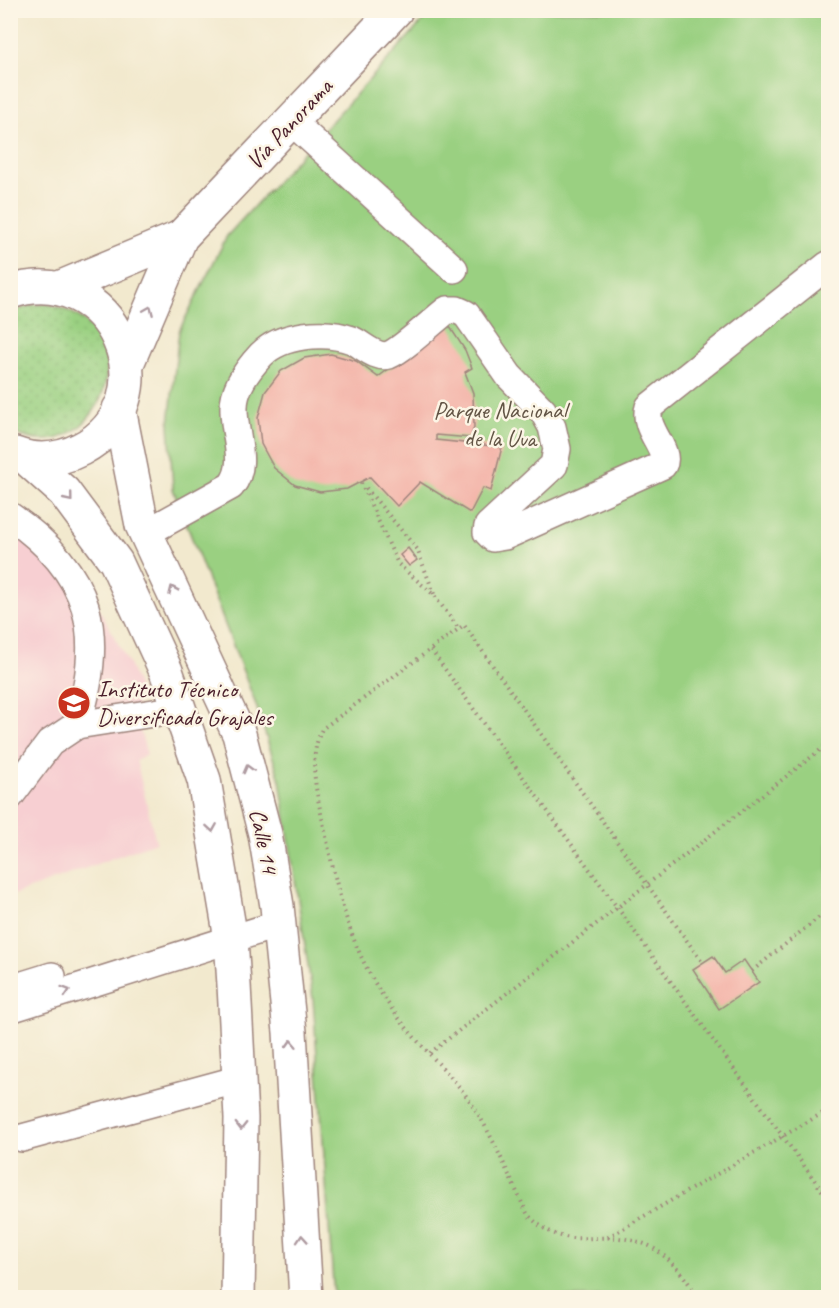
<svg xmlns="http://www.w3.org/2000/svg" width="839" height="1308" viewBox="0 0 839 1308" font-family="Caveat,sans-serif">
	<defs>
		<pattern id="grass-dots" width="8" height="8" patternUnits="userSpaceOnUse" patternTransform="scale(1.5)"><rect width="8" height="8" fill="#9ad081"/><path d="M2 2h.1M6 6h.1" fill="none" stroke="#86b270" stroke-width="1.8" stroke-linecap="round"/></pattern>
	</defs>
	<rect width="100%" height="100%" fill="#fcf5e5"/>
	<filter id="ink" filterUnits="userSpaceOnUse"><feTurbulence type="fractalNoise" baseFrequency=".0167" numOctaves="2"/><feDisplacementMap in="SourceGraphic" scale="12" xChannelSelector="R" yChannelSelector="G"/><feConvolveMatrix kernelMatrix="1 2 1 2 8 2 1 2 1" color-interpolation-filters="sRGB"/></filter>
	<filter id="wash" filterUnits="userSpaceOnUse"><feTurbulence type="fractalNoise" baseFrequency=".008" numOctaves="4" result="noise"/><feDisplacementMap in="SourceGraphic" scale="24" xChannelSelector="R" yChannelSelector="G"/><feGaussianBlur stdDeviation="1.35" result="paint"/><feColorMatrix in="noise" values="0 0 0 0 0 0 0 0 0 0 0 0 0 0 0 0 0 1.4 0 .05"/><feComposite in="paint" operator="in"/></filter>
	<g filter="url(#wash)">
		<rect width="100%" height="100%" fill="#f2e9ce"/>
		<!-- built -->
		<path fill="#f7cfd2" d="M11,502L20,509L92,595L129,664L142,696L134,710L147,754L136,760L156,842L11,896Z"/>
		<!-- grass -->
		<path fill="url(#grass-dots)" stroke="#727856" stroke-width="1.5" d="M47,304C158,328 95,478 11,431V312L32,305Z"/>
		<!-- green -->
		<path fill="#9ad081" stroke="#727856" stroke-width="1.5" d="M432,11H828V1297H334L313,999L280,780L256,705L173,489L169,424L179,331L227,236Z"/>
		<g id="blocks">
			<!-- building -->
			<g fill="#f3ada3">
				<path d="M448,324L465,350L472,368L465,372L473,393L474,427L471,438L436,435V440L502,447L491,491L483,488L470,513L420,482L397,506L370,477L347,489L320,492L295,485L274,468L261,444L258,418L265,392L281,371L304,358L331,354L356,361L378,377Z"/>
				<path d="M408,548L417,560L409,566L400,555Z"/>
				<path d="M713,956L725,973L744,960L759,982L719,1009L693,969Z"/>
			</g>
		</g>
	</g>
	<g filter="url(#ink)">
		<use href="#blocks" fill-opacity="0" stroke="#9e847c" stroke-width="1.5"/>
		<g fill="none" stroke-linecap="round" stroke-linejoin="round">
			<!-- minor casing -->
			<g stroke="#9e847c" stroke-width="30">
				<g id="minor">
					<path d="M291,121L454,269"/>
					<path d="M10,516C92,573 106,633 77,725"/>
					<path d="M146,533L231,486C249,464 233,434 234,407C234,388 248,369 261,355C281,334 325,330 352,340C363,345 376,359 389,355C402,350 434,320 447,310H457L466,314L509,376L543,411L552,427L557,449L554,465L488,526L487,532L493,538L505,536L663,465C671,450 642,429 649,407L828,265"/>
					<path d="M10,796L50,743L77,725L179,709"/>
					<path d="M10,989L52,976"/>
					<path d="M10,1009L279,924"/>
					<path d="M22,1138L240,1079"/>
				</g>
			</g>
			<!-- major casing -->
			<g stroke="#9e847c" stroke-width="36">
				<g id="major">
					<path d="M59,288L181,237"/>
					<path d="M10,292C113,258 174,401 81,449C60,460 37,462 15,454"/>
					<path d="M127,364L181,237L396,10"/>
					<path d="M119,409L142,525L239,734L265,834L277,906L290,1032L306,1298"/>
					<path d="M26,458L64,492L116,562L166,671L204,780L231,939L234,985L241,1118L238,1298"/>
				</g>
			</g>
			<!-- path -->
			<g stroke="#9e847c" stroke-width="4" stroke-dasharray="1.5 4.5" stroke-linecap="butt">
				<path d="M361,483L398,564L434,595L459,629"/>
				<path d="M366,488L417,549L434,594"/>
				<path d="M431,650L828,1199"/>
				<path d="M752,971L828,910"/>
				<path d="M430,1053L828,744"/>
				<path d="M608,1237L828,1110"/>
				<path d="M699,1298C685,1277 666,1251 642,1243C596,1227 568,1256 528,1215C510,1180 496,1142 475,1109C456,1078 427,1054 405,1026C352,961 341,906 324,827C317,794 307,760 322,729L464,625L702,962"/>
			</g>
			<!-- minor -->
			<use href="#minor" stroke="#fff" stroke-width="27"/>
			<!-- major -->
			<use href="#major" stroke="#fff" stroke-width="33"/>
		</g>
		<!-- one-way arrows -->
		<defs><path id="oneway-chevron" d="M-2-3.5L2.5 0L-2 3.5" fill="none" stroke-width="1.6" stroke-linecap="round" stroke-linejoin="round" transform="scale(1.5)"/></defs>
		<g stroke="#ae9aa0">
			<use href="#oneway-chevron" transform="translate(149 310) rotate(-67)"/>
			<use href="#oneway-chevron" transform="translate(69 498) rotate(51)"/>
			<use href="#oneway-chevron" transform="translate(173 590) rotate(-114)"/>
			<use href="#oneway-chevron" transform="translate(248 769) rotate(-105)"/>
			<use href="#oneway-chevron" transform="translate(212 828) rotate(81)"/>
			<use href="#oneway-chevron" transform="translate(66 991) rotate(-18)"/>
			<use href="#oneway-chevron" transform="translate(291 1044) rotate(-93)"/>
			<use href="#oneway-chevron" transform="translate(241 1126) rotate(91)"/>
			<use href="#oneway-chevron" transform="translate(302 1239) rotate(-94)"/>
		</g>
	</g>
	<!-- icons -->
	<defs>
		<g id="school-disc" transform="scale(1.725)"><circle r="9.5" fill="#c8321e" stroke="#fcf5e5"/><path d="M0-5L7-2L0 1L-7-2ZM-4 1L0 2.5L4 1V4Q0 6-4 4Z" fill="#fff"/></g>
	</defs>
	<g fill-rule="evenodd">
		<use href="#school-disc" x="74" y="703"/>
	</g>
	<g text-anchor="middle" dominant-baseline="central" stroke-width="5" stroke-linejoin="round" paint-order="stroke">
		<!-- street labels -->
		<g font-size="24" fill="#4a1f2b" stroke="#fcf5e5">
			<text transform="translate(289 124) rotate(-47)">Vía Panorama</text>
			<text transform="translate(264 841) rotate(78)">Calle 14</text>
		</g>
		<!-- park labels -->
		<g font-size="24" fill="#625445" stroke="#fcf5e5">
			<text x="500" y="410">Parque Nacional<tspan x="500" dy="28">de la Uva</tspan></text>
		</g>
		<!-- poi labels -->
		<g font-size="24" fill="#4a1f2b" stroke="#fcf5e5" text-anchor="start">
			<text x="97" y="689">Instituto Técnico<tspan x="97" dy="28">Diversificado Grajales</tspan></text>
		</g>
	</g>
	<!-- margin -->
	<rect width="839" height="1308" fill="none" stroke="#fcf5e5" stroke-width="36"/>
</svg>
